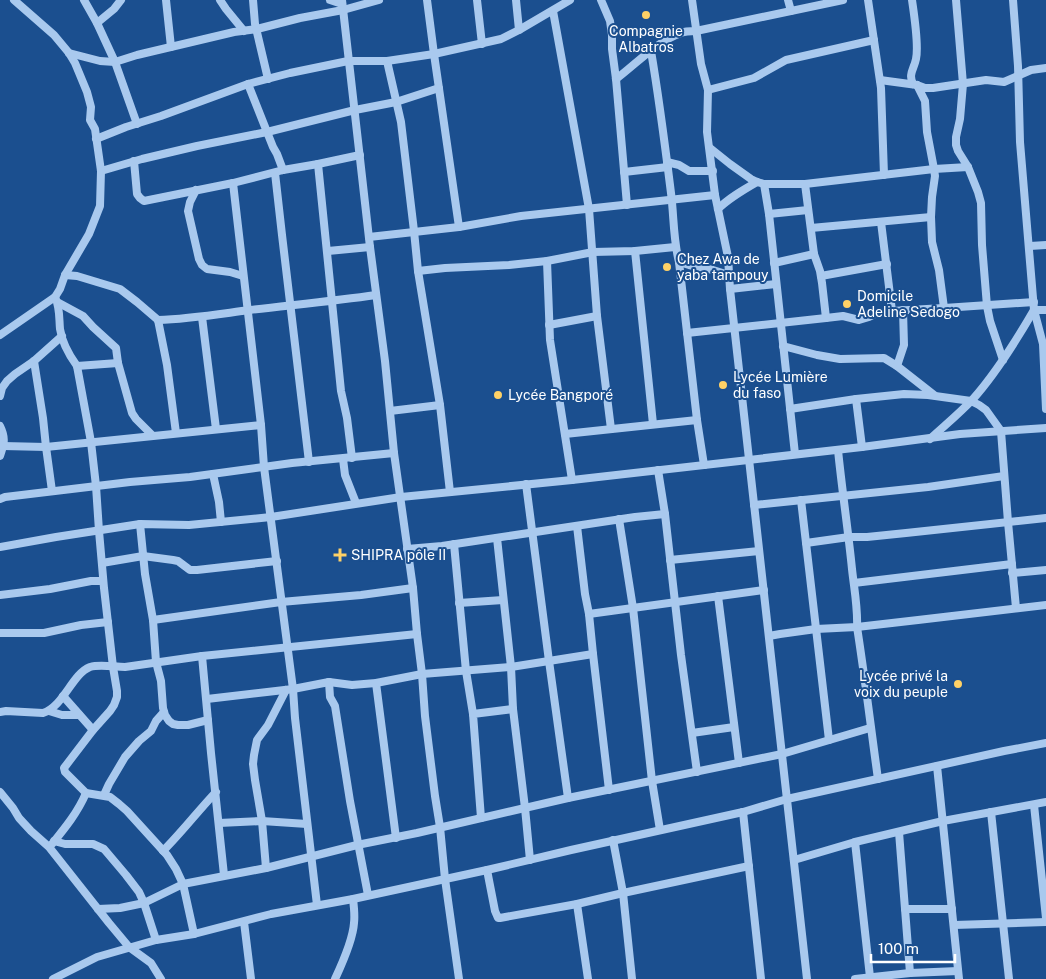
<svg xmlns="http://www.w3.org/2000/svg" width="1046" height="979" viewBox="0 0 1046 979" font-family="'Public Sans',sans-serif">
	<rect width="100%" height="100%" fill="#1b4f8f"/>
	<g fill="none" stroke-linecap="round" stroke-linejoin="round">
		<!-- minor -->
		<g stroke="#a9c9ee" stroke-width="8">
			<path d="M84,0L97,23L115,62L137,124"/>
			<path d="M166,0L171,47"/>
			<path d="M220,0L226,9L244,31"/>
			<path d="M253,0L255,24L268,79"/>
			<path d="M330,0L342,4"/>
			<path d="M342,0L370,247L385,361L394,453L413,588L417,634L422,674L425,716L435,796L440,827L445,879L459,979"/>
			<path d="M427,0L434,54L459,227"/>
			<path d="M477,0L482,44"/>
			<path d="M516,0L519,30"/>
			<path d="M601,0L610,21L612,35V49L616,79L627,205"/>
			<path d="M692,0L701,64L708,90L707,132L715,195L728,257L730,289L807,979"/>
			<path d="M788,0L791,11"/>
			<path d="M868,0L881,88L884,175"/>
			<path d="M912,0C914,14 919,45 916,59C914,69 908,74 913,84"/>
			<path d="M956,0L963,84L960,119L956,137V145L958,151L968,167L978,192L981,203L982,245L987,306L990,321L1003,360"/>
			<path d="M1013,0L1018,66L1020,142L1034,310L1043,344L1046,409"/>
			<path d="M553,11L589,209L597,316L611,429"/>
			<path d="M97,23L114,9L121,0"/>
			<path d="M651,51C659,98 665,145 671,193C674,216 673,239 679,262L697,420L704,465"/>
			<path d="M69,53L100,61L115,62L137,55L234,32L257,29L300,18L343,10L379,0"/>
			<path d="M387,61L401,122L414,231L418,271L440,405L450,492"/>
			<path d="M616,79C636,64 656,42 681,33C685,31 691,31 696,31L843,0"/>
			<path d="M880,80L917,85L925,88H933L986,80L1004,82L1031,70L1046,68"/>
			<path d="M248,84L273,147L277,154L283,170"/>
			<path d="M917,85L925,101L927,132L934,169L935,176L932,197L931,217L932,242L939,270L944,308"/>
			<path d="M708,90L754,78L786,60L874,40"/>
			<path d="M96,139L126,127L161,116L248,84L290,73L348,61H387L434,54L501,39L519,30L570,0"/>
			<path d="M710,148L730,164L751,179L757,182L764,184H805L934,169L968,167"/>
			<path d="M134,161L137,194L140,198L144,201L233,183L283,170L318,164L360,155"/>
			<path d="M667,162L679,165L689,171H713"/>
			<path d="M318,164L341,391L347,418L352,458"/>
			<path d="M101,171L142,159L197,146L267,132L355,110L396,102L439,88"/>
			<path d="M624,172L668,167"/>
			<path d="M275,173L282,235L309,462"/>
			<path d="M233,183L261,425L264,467L293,689L295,718L317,905"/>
			<path d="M764,184L769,214L795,454"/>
			<path d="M805,184L814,254L820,271L822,283L826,318"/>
			<path d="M196,190L190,202L188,211L199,259L202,265L207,269L230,272L243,276"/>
			<path d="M718,209C729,198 743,190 757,182"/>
			<path d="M769,214L808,210"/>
			<path d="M881,222L892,311"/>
			<path d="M811,228L931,217"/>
			<path d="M369,237L459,227L521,216L715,195"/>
			<path d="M1030,246L1046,245"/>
			<path d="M328,251L370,247"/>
			<path d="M635,251L653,424"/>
			<path d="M547,261L550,340L572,480"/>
			<path d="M679,262L689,265L713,270L729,275"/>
			<path d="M774,263L814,254"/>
			<path d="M418,271L445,268L509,265L547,261L593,252L635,251L675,247"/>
			<path d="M65,275L77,276L120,289L137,302L158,320L167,365L176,433"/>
			<path d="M821,276L887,264"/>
			<path d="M730,289L776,284"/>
			<path d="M55,297C60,307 59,318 60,329C62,342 69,355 77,366L91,442L96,486L99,531L104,588L113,667L117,691V697L114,705L110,711L93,730L64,768L65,772L86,793L110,797L119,804L127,811L167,855L176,869L183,884L194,934"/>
			<path d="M59,303L83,316L93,327L116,348L118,363L132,413L136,419L152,435"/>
			<path d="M202,317L216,429"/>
			<path d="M158,320C189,319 219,314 250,310C292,305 334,301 376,295"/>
			<path d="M549,325L597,316"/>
			<path d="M687,333L826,318L843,316L859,320L869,317L877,313L892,311L944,308L1034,302"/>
			<path d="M0,335L55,297L60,289L65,275L89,234L100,206L101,171L95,129L90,120L91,107L87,92L75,63L69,53L54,35L14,0"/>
			<path d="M783,346L817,355L840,359L884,358L897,366L934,395"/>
			<path d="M34,361L43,418L46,447L52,491"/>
			<path d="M77,366L118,363"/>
			<path d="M897,366L904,345L903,310"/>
			<path d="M0,396L2,388L7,381L15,374L34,361L62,336"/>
			<path d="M856,399L862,447"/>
			<path d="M790,409L856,399L904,394L928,395L971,401L979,405L986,410L1001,431L1008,522L1016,608"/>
			<path d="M390,411L440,405"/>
			<path d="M0,426C6,438 4,444 0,456"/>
			<path d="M565,434L697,420"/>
			<path d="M930,439C944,426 960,413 973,399C997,372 1016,341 1034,310H1046"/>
			<path d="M3,446L46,447L261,425"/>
			<path d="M838,450C842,490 848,529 852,569C854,588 858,608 857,627C865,678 871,729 878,779"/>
			<path d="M343,459L345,475L356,503"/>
			<path d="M658,470L665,514L681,655L697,772"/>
			<path d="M213,474L219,502L221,522"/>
			<path d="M526,484L549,661L568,798"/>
			<path d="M0,499L5,497L130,482L190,477L292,463L394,453"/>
			<path d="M801,500L829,740"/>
			<path d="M754,505L928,487L1004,476"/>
			<path d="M619,519L633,608L652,781L660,830"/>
			<path d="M140,524L145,574L153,620L156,662L161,681L163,708L165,715L169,721L173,724L178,725H188L208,720"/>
			<path d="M577,526L585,594L589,614L593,654L609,790"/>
			<path d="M497,538L511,667L513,709L525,808L530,860"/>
			<path d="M806,543L849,537H867L906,533L1046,518"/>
			<path d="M454,544L466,671L473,714"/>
			<path d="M0,547L56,537L140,524L189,525L271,517L401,497L572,480L862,447L960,434L1046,428"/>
			<path d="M407,549L442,546L635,517L665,514"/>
			<path d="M670,560L759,551"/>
			<path d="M102,563L143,556L173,560L178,561L190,570H197L277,561"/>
			<path d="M1012,573L1046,570"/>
			<path d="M854,583L1012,564"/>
			<path d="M0,595L50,589L91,581H103"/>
			<path d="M718,596L739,763"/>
			<path d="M459,603L503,600"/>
			<path d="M589,614L764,590"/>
			<path d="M153,620L281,602L361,595L413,588"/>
			<path d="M0,633H44L81,625L108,622"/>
			<path d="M769,636L780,634L816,629L857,627L918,620L1046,605"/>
			<path d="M202,656L211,753L224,875"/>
			<path d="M329,682L330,697L335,706L350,801L368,895"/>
			<path d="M376,683L396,838"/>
			<path d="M63,696L93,730"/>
			<path d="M207,699L293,689L329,682L352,685L376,683L422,674L511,667L593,654"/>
			<path d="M49,711L62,715H79"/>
			<path d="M0,712L6,711L43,713C64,706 72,674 90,667C100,664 114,667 125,667L202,656L417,634"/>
			<path d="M692,733L734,727"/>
			<path d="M937,766L959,979"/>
			<path d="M0,792L13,808L19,818L31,831L49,847L109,923L129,947L151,963L161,979"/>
			<path d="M104,795L109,784L125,757L139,741L151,731L156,721L164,712"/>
			<path d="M1034,805L1046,918"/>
			<path d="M743,812L761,979"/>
			<path d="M991,812L1009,979"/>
			<path d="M481,818L473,714L513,709"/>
			<path d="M219,823L262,821L307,824"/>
			<path d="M899,832L910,973"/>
			<path d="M613,840L623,893L632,979"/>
			<path d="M54,841L65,844H93L104,849L126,875L139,892L144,903L156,940"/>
			<path d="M855,842L870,977"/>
			<path d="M52,844C65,828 78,812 86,793"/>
			<path d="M163,851C182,832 198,811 216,792"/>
			<path d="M794,860L855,842L943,821L1046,802"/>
			<path d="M266,868L262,821L255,780L253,764L254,755L257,740L268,725L286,690"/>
			<path d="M487,870L495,911L498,918H500L577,904L623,893L749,866"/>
			<path d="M577,904L588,979"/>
			<path d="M98,909L120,908L144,903L183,884L266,868L357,845L417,833L568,798L782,754L870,728"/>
			<path d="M905,909H952"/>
			<path d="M244,922L251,979"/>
			<path d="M954,925L1046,922"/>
			<path d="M53,979L97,957L156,940L194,934L271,914L353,899L487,870L571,850L743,812L787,799L1004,751L1046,743"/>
			<path d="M335,979C342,964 353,939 354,923C355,915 354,907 353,899"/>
			<path d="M855,979L910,973L958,971"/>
		</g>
	</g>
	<!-- markers -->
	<g fill="#ffd166" stroke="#1b4f8f" stroke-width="2">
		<circle cx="646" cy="15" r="5"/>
		<circle cx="667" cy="267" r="5"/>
		<circle cx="847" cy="304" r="5"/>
		<circle cx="723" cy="385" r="5"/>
		<circle cx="498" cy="395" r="5"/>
		<path d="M337.5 547.5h5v5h5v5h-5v5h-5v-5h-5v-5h5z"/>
		<circle cx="958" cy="684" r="5"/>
	</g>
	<g text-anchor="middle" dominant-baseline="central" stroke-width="4" stroke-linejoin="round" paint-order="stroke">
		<!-- poi labels -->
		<g font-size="14" fill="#fff" stroke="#1b4f8f" text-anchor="start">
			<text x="646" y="31" text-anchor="middle">Compagnie<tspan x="646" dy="16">Albatros</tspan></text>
			<text x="677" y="259">Chez Awa de<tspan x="677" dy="16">yaba tampouy</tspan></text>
			<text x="857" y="296">Domicile<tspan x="857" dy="16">Adeline Sedogo</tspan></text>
			<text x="733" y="377">Lycée Lumière<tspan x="733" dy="16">du faso</tspan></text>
			<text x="508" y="395">Lycée Bangporé</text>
			<text x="351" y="555">SHIPRA pôle II</text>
			<text x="948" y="676" text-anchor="end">Lycée privé la<tspan x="948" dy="16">voix du peuple</tspan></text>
		</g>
	</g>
	<!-- scale -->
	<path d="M871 954v8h84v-8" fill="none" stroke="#ffffff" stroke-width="2.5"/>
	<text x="878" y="954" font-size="15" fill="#ffffff" stroke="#1b4f8f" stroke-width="4" paint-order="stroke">100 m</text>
</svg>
